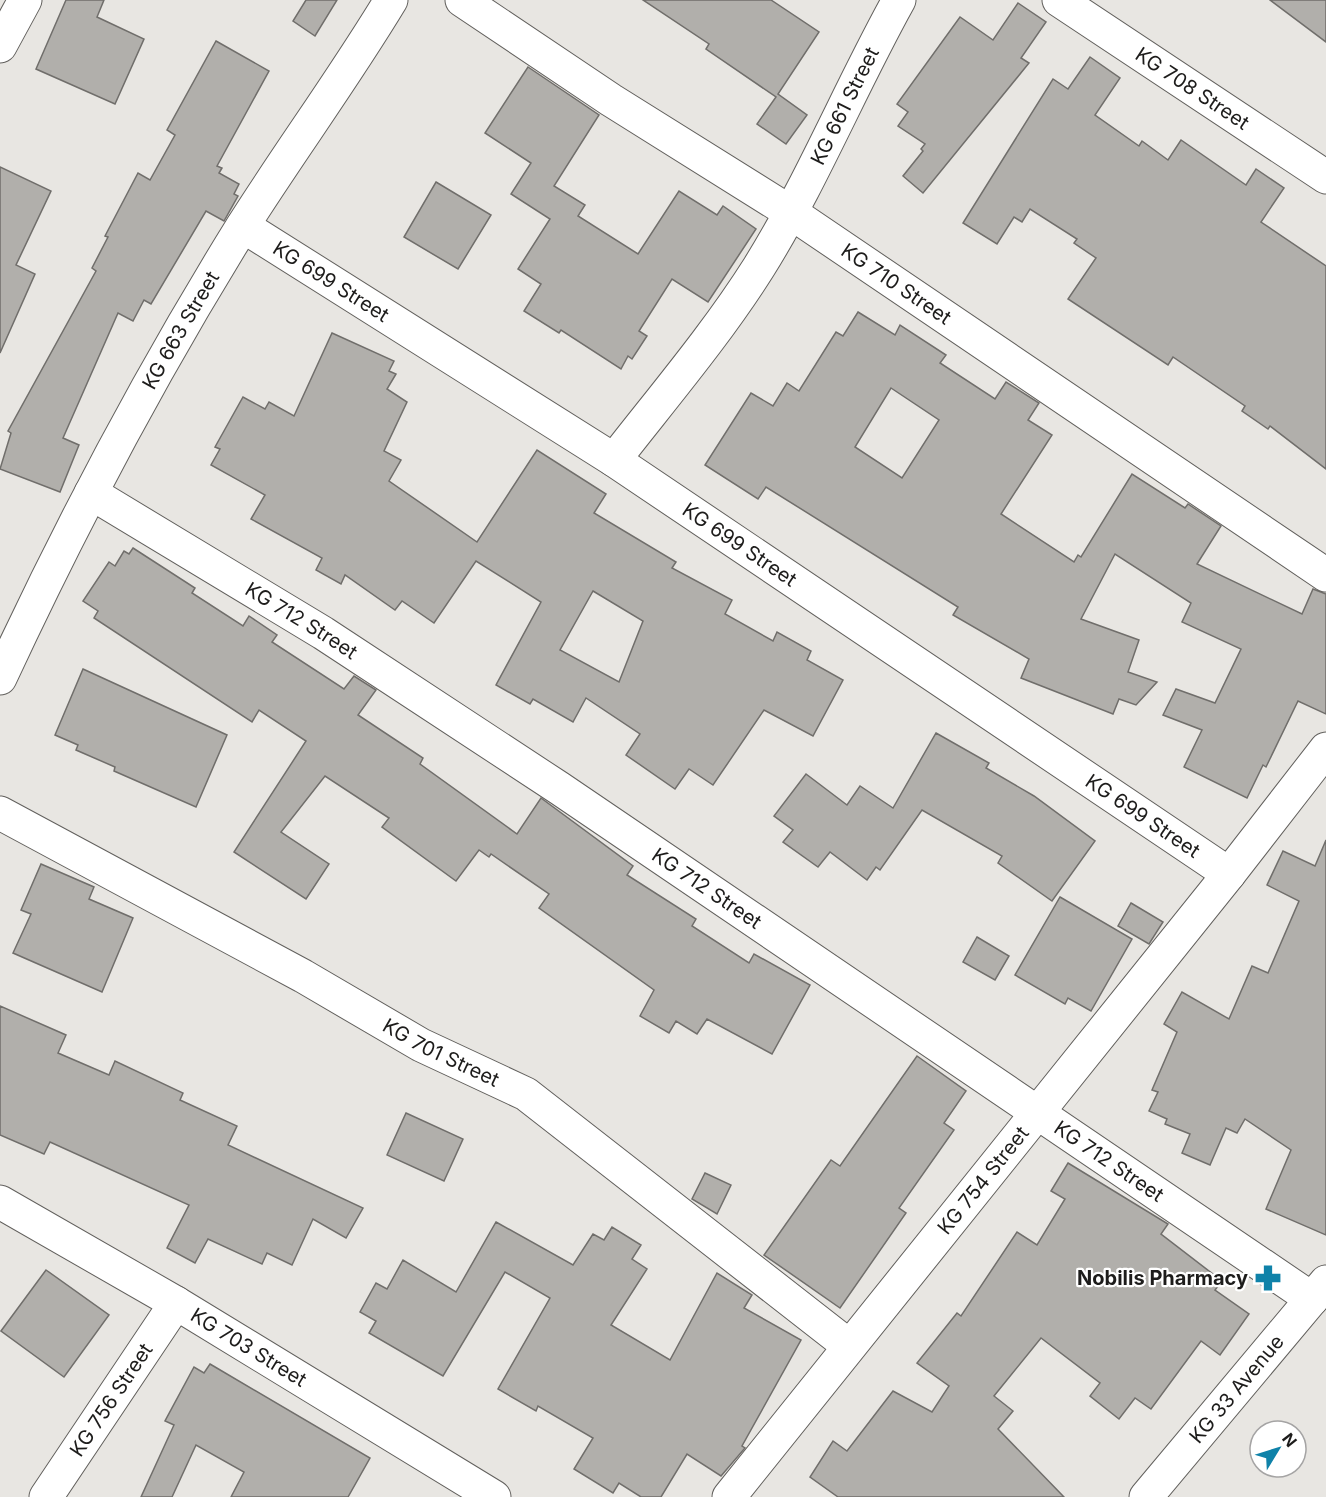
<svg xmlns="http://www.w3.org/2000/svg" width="1326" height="1497" viewBox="0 0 1326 1497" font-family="Inter,sans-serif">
	<rect width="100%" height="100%" fill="#e8e6e2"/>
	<!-- building -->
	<g fill="#b1afab" stroke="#706e6b" stroke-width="1.5" fill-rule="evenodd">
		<path d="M66,0H104L97,17L144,39L115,104L36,69Z"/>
		<path d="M306,0H337L315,36L293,21Z"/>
		<path d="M643,0H771L819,32L778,94L807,115L786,144L757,124L776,97L706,49L709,44Z"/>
		<path d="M1270,0H1326V42Z"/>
		<path d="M1018,3L1046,22L1021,58L1029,63L923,193L903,176L923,151L921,149L925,144L898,126L908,112L897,104L960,17L993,40Z"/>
		<path d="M216,41L269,71L217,166L222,168L219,173L239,184L234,194L238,196L224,221L206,211L151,304L144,300L133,321L118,313L63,438L79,445L60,492L0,469L11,433L8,431L96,271L92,268L108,237L105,236L138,173L150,180L175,135L167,130Z"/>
		<path d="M1090,57L1120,78L1095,115L1139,146L1142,141L1168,160L1181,140L1246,185L1256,169L1284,188L1261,222L1326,266V469L1270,426L1268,429L1242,411L1245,406L1173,357L1168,365L1068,299L1096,258L1074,243L1077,239L1030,209L1022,222L1014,217L997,244L963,223L1053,79L1068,89Z"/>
		<path d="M528,67L599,115L554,186L585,205L578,216L638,254L679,191L717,215L723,206L756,229L708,302L672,279L639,331L647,336L632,359L628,356L621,369L561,330L559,333L524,311L541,284L518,269L550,219L511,194L531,163L485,133Z"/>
		<path d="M0,167L51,191L16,265L35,274L0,353Z"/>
		<path d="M436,182L491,215L458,269L404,237Z"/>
		<path d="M858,312L895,335L900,325L946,355L940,363L995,399L1006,382L1039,403L1028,420L1052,435L1001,514L1074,562L1078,555L1081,557L1132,474L1185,508L1188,504L1221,526L1197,564L1302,614L1313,589L1326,594V714L1298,701L1266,767L1263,765L1247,798L1184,767L1202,730L1163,715L1176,689L1215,703L1241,649L1182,622L1191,603L1115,554L1081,619L1139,640L1128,672L1157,682L1136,705L1119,699L1113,714L1021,678L1029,659L953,615L958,607L766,487L758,499L705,465L751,393L773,406L787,383L799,391L836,332L843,336ZM891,388L939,420L902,478L855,447Z"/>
		<path d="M332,333L394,361L389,371L396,374L387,389L407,402L384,451L401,460L389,481L477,542L537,450L606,494L594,513L676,562L672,568L732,600L725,614L773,641L777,632L811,651L807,660L843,680L813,736L764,710L713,785L689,769L675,789L626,755L640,734L586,698L573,722L533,699L530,704L496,685L541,602L476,561L434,623L402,601L395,610L345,575L341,584L316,570L322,558L251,519L265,495L211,465L220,449L215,447L243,397L265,409L269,402L294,416ZM593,591L643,621L619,682L560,650Z"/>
		<path d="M133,548L195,588L192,593L243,626L249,616L277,635L272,642L344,689L354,676L376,690L358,715L423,758L420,764L517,834L541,798L633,866L627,875L696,919L692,926L749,963L754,954L810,985L772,1054L707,1019L697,1034L676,1021L669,1033L640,1016L654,990L539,908L549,894L491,854L489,857L479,850L456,881L382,827L389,818L325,776L281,832L329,864L306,899L234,852L306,741L259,710L252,722L94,618L98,611L83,601L109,562L115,566L124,551L129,554Z"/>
		<path d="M83,669L227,735L196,807L114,771L115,767L76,750L78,745L55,735Z"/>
		<path d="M936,733L989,763L986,768L1034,796L1095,841L1052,901L998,863L1002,856L922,810L880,870L876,867L867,880L830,852L818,867L783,842L793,830L774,816L806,774L847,805L860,786L893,808Z"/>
		<path d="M1326,840V1235L1266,1209L1291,1150L1245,1119L1237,1133L1226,1128L1210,1165L1182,1153L1190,1134L1165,1124L1167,1119L1149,1111L1158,1092L1152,1090L1177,1032L1164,1024L1182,992L1229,1019L1252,966L1268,973L1299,901L1267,885L1283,851L1315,866Z"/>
		<path d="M41,864L94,887L89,899L133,918L102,992L13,953L31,914L21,910Z"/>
		<path d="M1060,897L1132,939L1091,1011L1068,998L1065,1004L1015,975Z"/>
		<path d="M1131,903L1163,922L1149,944L1118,926Z"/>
		<path d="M977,937L1009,956L995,980L963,962Z"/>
		<path d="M0,1006L66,1035L58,1053L109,1075L115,1061L183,1093L180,1100L237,1126L228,1145L363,1208L346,1238L313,1219L292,1265L267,1253L262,1264L208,1239L195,1263L167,1248L189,1205L50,1142L44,1154L0,1135Z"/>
		<path d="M917,1056L966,1091L944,1123L954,1130L899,1208L906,1213L840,1308L764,1255L831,1160L840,1166Z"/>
		<path d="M406,1113L463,1139L444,1181L387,1155Z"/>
		<path d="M1068,1163L1168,1224L1161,1234L1222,1281L1215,1290L1249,1314L1220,1355L1201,1341L1151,1409L1135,1398L1119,1419L1090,1396L1100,1383L1041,1338L994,1396L1013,1411L998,1429L1064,1497H838L810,1477L833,1441L847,1451L893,1391L932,1412L949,1386L917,1363L957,1313L961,1316L1017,1232L1037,1245L1065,1199L1051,1191Z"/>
		<path d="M705,1173L731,1185L717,1214L692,1199Z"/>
		<path d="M496,1222L573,1265L593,1234L604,1240L612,1227L641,1245L632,1259L647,1269L611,1325L670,1360L717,1273L752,1295L744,1308L801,1340L742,1446L745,1448L721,1476L687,1454L661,1497H641L619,1483L613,1493L574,1469L593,1438L538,1406L536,1411L498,1389L550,1298L505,1272L443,1376L369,1333L376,1321L360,1312L376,1283L387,1289L403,1260L456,1292Z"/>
		<path d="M46,1270L109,1315L64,1377L1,1331Z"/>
		<path d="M210,1364L370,1458L348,1497H231L244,1472L196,1445L172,1497H141L174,1425L165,1421L194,1367L204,1373Z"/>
	</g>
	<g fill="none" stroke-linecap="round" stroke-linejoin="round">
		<!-- minor casing -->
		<g stroke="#62605d" stroke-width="35">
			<g id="minor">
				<path id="s1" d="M462,0L611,100L790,212L1326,575"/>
				<path id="s2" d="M1059,0L1326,177"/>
				<path d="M0,46L25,0"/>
				<path id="s3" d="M243,226L614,460L1229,874"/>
				<path id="s4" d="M614,460C663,397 716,335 759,267C812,182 850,88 899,0"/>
				<path id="s5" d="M91,493L323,633L559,788L1312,1299"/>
				<path id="s6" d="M0,678C72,523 152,372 242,227C290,151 344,78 391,0"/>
				<path id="s7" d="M0,813L303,976L421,1045L526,1094L849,1346"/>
				<path id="s8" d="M0,1202L176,1303L494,1497"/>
				<path id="s9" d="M46,1497L176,1303"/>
				<path id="s10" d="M729,1497L1229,874L1326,749"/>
			</g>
		</g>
		<!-- secondary casing -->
		<g stroke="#62605d" stroke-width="35">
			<g id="secondary">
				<path id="s11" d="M1146,1497L1326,1282"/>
			</g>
		</g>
		<!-- minor -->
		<use href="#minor" stroke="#fff" stroke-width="33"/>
		<!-- secondary -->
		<use href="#secondary" stroke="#fff" stroke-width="33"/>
	</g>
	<!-- icons -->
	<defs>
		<g id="pharmacy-bare" transform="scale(2.07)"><path d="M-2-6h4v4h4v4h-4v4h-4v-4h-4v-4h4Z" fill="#0f82a9" stroke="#fff" stroke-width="2.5" paint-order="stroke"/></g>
	</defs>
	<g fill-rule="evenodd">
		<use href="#pharmacy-bare" x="1268" y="1278"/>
	</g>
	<g text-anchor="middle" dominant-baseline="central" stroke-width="4.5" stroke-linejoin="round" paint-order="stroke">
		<!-- street labels -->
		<g font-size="20" fill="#1d1c1b" stroke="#fff">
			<text stroke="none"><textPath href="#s2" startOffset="160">KG 708 Street</textPath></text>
			<text stroke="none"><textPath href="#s4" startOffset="424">KG 661 Street</textPath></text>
			<text stroke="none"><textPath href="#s3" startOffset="104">KG 699 Street</textPath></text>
			<text stroke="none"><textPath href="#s1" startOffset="519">KG 710 Street</textPath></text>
			<text stroke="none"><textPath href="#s6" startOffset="392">KG 663 Street</textPath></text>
			<text stroke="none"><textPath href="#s3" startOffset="590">KG 699 Street</textPath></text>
			<text stroke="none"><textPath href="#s5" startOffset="246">KG 712 Street</textPath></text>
			<text stroke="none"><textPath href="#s3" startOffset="1076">KG 699 Street</textPath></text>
			<text stroke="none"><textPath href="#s5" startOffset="732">KG 712 Street</textPath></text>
			<text stroke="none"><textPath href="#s7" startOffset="502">KG 701 Street</textPath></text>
			<text stroke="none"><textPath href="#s5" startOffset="1218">KG 712 Street</textPath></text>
			<text stroke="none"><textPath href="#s10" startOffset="406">KG 754 Street</textPath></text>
			<text stroke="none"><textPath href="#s8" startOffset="288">KG 703 Street</textPath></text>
			<text stroke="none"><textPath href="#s11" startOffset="141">KG 33 Avenue</textPath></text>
			<text stroke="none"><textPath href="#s9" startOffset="117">KG 756 Street</textPath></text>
		</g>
		<!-- poi labels -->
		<g font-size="20" font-weight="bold" fill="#1d1c1b" stroke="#fff" text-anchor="end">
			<text x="1248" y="1278">Nobilis Pharmacy</text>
		</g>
	</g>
	<!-- north arrow -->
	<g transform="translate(1278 1449) rotate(52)"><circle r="28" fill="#ffffff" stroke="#a5a4a4" stroke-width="1.5"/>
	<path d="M0-4.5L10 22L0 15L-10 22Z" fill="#0f82a9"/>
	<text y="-9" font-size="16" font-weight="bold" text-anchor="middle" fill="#1d1c1b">N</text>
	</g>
</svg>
